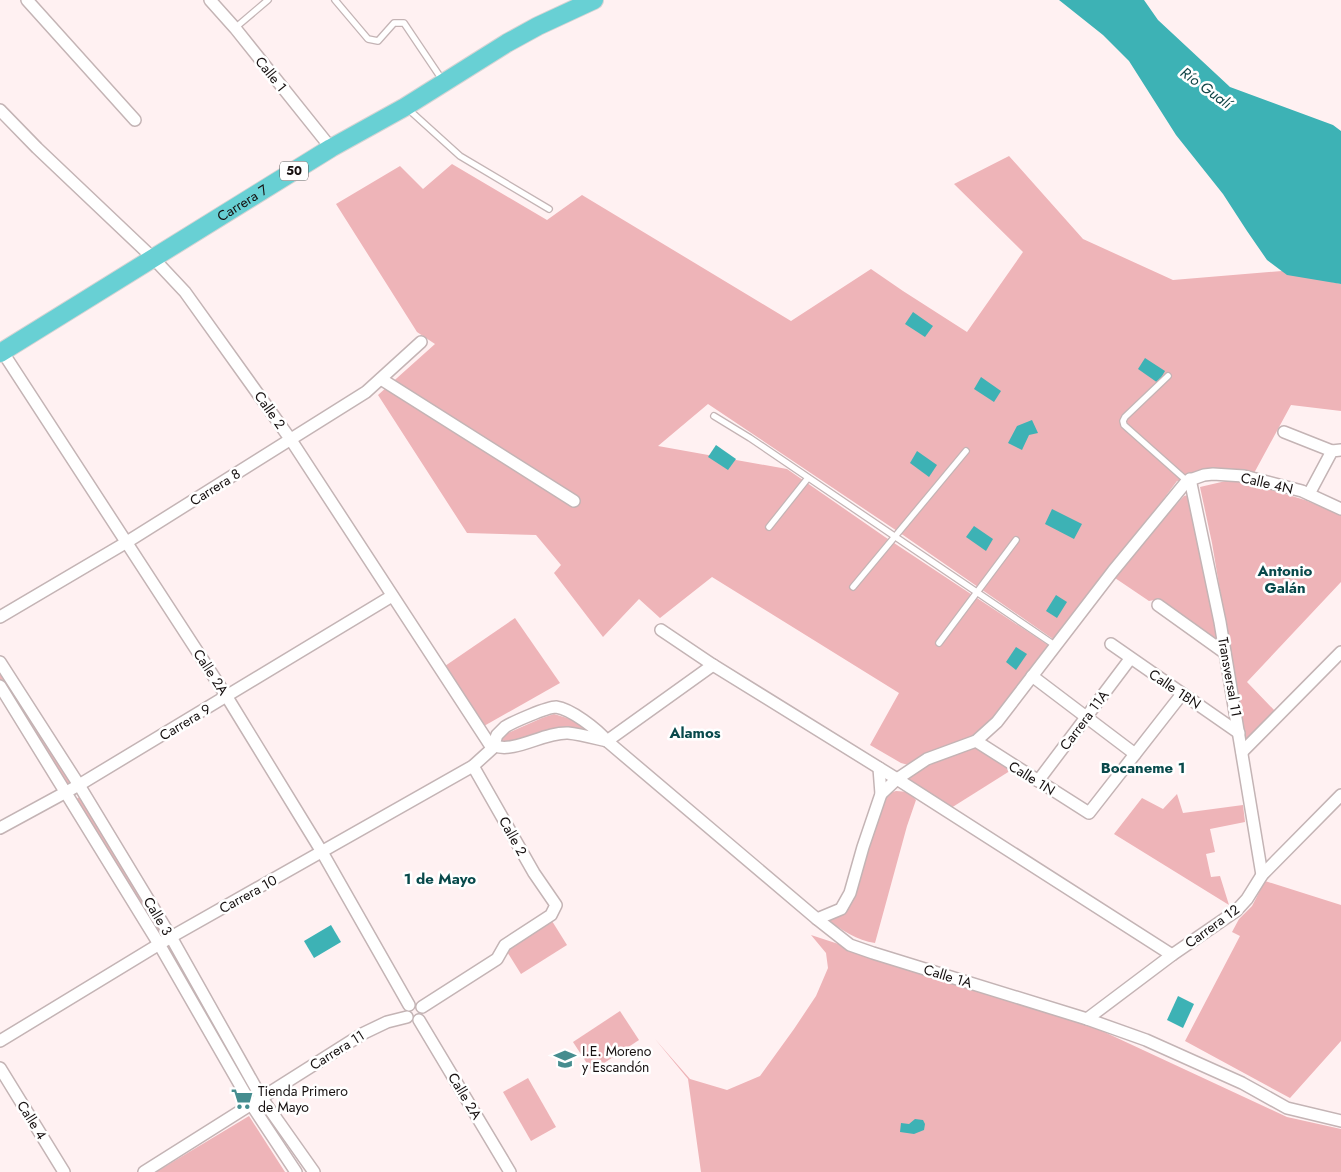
<svg xmlns="http://www.w3.org/2000/svg" width="1341" height="1172" viewBox="0 0 1341 1172" font-family="Jost,sans-serif">
	<rect width="100%" height="100%" fill="#fff1f2"/>
	<!-- green -->
	<g fill="#eeb4b8">
		<path d="M1009,156L1083,239L1173,280L1282,271L1341,284V411L1291,405L1253,475L1233,469H1207L1189,479L1177,481C1137,535 1097,588 1053,639L903,535L708,404L658,446L787,469L885,537L1051,647L987,725L971,737L912,766L901,763L870,745L899,693L712,577L660,618L639,599L603,637L554,573L561,565L536,535L467,533L378,395L435,344L417,332L336,204L400,166L423,189L452,164L547,220L582,195L791,321L871,269L903,291L967,332L1023,252L954,184Z"/>
		<path d="M1230,480L1258,486L1305,500L1341,515V582L1247,682L1275,711L1245,740L1212,543L1200,487Z"/>
		<path d="M1188,495L1220,643L1159,599L1149,601L1115,578L1138,547L1184,496Z"/>
		<path d="M515,618L560,683L484,726L445,666Z"/>
		<path d="M0,659L72,781L65,785L0,686Z"/>
		<path d="M554,714L580,722L596,736L569,730L502,747L497,738L542,718Z"/>
		<path d="M974,745L1013,769L951,808L904,779L931,763Z"/>
		<path d="M896,791L909,792L916,800L907,826L875,943C857,941 842,929 826,920C844,914 847,914 855,896C860,879 878,803 889,794C891,792 894,792 896,791Z"/>
		<path d="M1177,794L1183,813L1243,805L1245,822L1210,829L1215,852L1206,854L1211,877L1220,876L1229,905L1114,834L1142,798L1163,809Z"/>
		<path d="M81,796L165,934L158,938L75,800Z"/>
		<path d="M1265,881L1341,905V1041L1290,1098L1185,1041L1240,936L1232,932L1239,919L1252,906Z"/>
		<path d="M552,921L567,945L521,974L506,950Z"/>
		<path d="M811,935L1100,1030L1287,1117L1341,1129V1172H701L688,1079L655,1039L690,1079L727,1090L760,1076L794,1029L816,996L828,968L826,953Z"/>
		<path d="M171,946L254,1091L248,1094L165,951Z"/>
		<path d="M620,1011L639,1040L592,1071L573,1042Z"/>
		<path d="M528,1078L556,1127L531,1141L503,1092Z"/>
		<path d="M249,1116L285,1172H156Z"/>
	</g>
	<!-- water -->
	<g fill="#3db2b5">
		<path d="M1059,0H1144L1158,20L1230,87L1333,125L1341,131V284L1287,275L1267,260L1247,231L1223,194L1176,135L1129,61L1103,35Z"/>
		<path d="M913,312L933,326L925,337L905,324Z"/>
		<path d="M1145,358L1165,371L1158,383L1138,369Z"/>
		<path d="M981,377L1001,391L994,402L974,389Z"/>
		<path d="M1032,420L1038,433L1029,435L1022,450L1008,443L1017,426Z"/>
		<path d="M716,445L736,459L728,470L708,457Z"/>
		<path d="M917,451L937,465L929,477L910,463Z"/>
		<path d="M1052,509L1082,524L1074,539L1045,524Z"/>
		<path d="M974,526L993,539L986,551L966,537Z"/>
		<path d="M1056,595L1067,602L1057,618L1046,611Z"/>
		<path d="M1016,647L1027,654L1016,670L1006,662Z"/>
		<path d="M331,925L341,942L314,958L304,941Z"/>
		<path d="M1178,996L1194,1004L1183,1028L1167,1020Z"/>
		<path d="M915,1119L923,1120L925,1124L924,1130L914,1134L900,1132L901,1123L909,1124Z"/>
	</g>
	<g fill="none" stroke-linecap="round" stroke-linejoin="round">
		<!-- service casing -->
		<g stroke="#c4b4b5" stroke-width="8">
			<g id="service">
				<path d="M335,0L368,39L378,41L394,23H404L443,81"/>
				<path d="M235,28L268,0"/>
				<path d="M407,108L460,156L549,209"/>
				<path d="M1168,376L1125,417L1123,421L1124,425L1187,481"/>
				<path d="M714,416L750,438L1056,646"/>
				<path d="M769,527L808,478"/>
				<path d="M853,587L966,451"/>
				<path d="M939,643L1016,540"/>
			</g>
		</g>
		<!-- minor casing -->
		<g stroke="#c4b4b5" stroke-width="14">
			<g id="minor">
				<path d="M27,0L135,120"/>
				<path d="M210,0L235,28L331,148"/>
				<path d="M0,110L37,148L154,259L185,292L291,440L492,748"/>
				<path d="M0,348L227,697L322,852L409,1005"/>
				<path d="M381,379L574,501"/>
				<path d="M1284,432L1332,451"/>
				<path d="M1190,479L1220,622L1262,875"/>
				<path d="M1309,494L1332,451L1341,450"/>
				<path d="M1158,605L1225,653"/>
				<path d="M0,617L127,542L366,392L421,342"/>
				<path d="M661,630L713,665L897,779L1172,955"/>
				<path d="M1111,644L1239,733"/>
				<path d="M0,662L79,785L171,937L261,1097L314,1172"/>
				<path d="M1032,676L1135,754"/>
				<path d="M0,686L159,944L251,1104L296,1172"/>
				<path d="M607,741L713,665"/>
				<path d="M976,741L1089,813L1182,694"/>
				<path d="M495,746C515,753 544,732 568,733C580,734 594,738 607,741"/>
				<path d="M1242,752L1341,652"/>
				<path d="M1038,781L1130,659"/>
				<path d="M881,794L897,779L927,759L976,741L997,722L1113,571L1187,481L1204,475L1213,474L1244,476L1302,491L1341,509"/>
				<path d="M0,828L79,785L392,596"/>
				<path d="M817,919L841,909L850,893L863,847L881,794L879,768"/>
				<path d="M422,1007L497,959L505,945L551,915L556,905L534,873L473,766"/>
				<path d="M1087,1019L1172,955L1236,911L1247,899L1262,875L1341,795"/>
				<path d="M419,1020L510,1172"/>
				<path d="M0,1041L171,937L473,766L495,746C495,742 495,739 497,735C499,733 503,729 505,727C513,722 547,707 556,707C571,709 597,729 607,741L817,919L850,945L873,953L1087,1019L1146,1040L1242,1083L1287,1108L1341,1121"/>
				<path d="M0,1068L64,1172"/>
				<path d="M144,1172L364,1033L387,1022L407,1017"/>
			</g>
		</g>
		<!-- trunk casing -->
		<g stroke="#d5d4d4" stroke-width="20">
			<g id="trunk">
				<path id="s1" d="M0,353L331,148L405,107L507,43L538,26L594,0"/>
			</g>
		</g>
		<!-- service -->
		<use href="#service" stroke="#fff" stroke-width="5.5"/>
		<!-- minor -->
		<use href="#minor" stroke="#fff" stroke-width="11"/>
		<!-- trunk -->
		<use href="#trunk" stroke="#68d0d4" stroke-width="18"/>
	</g>
	<!-- icons -->
	<defs>
		<g id="school-bare" transform="scale(1.725)"><path d="M0-5L7-2L0 1L-7-2ZM-4 1L0 2.5L4 1V4Q0 6-4 4Z" fill="#458d8f" stroke="#fff" stroke-width="2.5" paint-order="stroke"/></g>
		<g id="supermarket-bare" transform="scale(1.725)"><path d="M-6-5.5h2.5l.6 2H6L4.5 2H-2.5L-4.4-4H-6ZM-1.5 3.2a1.3 1.3 0 1 0 .1 0ZM3 3.2a1.3 1.3 0 1 0 .1 0Z" fill="#458d8f" stroke="#fff" stroke-width="2.5" paint-order="stroke"/></g>
	</defs>
	<g fill-rule="evenodd">
		<use href="#school-bare" x="565" y="1059"/>
		<use href="#supermarket-bare" x="242" y="1099"/>
	</g>
	<g text-anchor="middle" dominant-baseline="central" stroke-width="5" stroke-linejoin="round" paint-order="stroke">
		<!-- shield labels -->
		<rect fill="#fff" stroke="#5c5858" stroke-width="1" x="280" y="161.5" width="28" height="19" rx="4"/>
		<g font-size="12" font-weight="bold" fill="#161010">
			<text x="294" y="171">50</text>
		</g>
		<!-- street labels -->
		<g font-size="14" fill="#161010" stroke="#fff">
			<text transform="translate(271 74) rotate(51)">Calle 1</text>
			<text stroke="none"><textPath href="#s1" startOffset="285">Carrera 7</textPath></text>
			<text transform="translate(270 410) rotate(55)">Calle 2</text>
			<text transform="translate(1267 483) rotate(13)">Calle 4N</text>
			<text transform="translate(215 487) rotate(-32)">Carrera 8</text>
			<text transform="translate(211 672) rotate(57)">Calle 2A</text>
			<text transform="translate(1230 677) rotate(80)">Transversal 11</text>
			<text transform="translate(1175 689) rotate(34)">Calle 1BN</text>
			<text transform="translate(1084 720) rotate(-53)">Carrera 11A</text>
			<text transform="translate(185 722) rotate(-31)">Carrera 9</text>
			<text transform="translate(1032 778) rotate(32)">Calle 1N</text>
			<text transform="translate(513 836) rotate(61)">Calle 2</text>
			<text transform="translate(248 894) rotate(-29)">Carrera 10</text>
			<text transform="translate(158 916) rotate(59)">Calle 3</text>
			<text transform="translate(1212 926) rotate(-36)">Carrera 12</text>
			<text transform="translate(948 976) rotate(17)">Calle 1A</text>
			<text transform="translate(337 1050) rotate(-32)">Carrera 11</text>
			<text transform="translate(465 1096) rotate(59)">Calle 2A</text>
			<text transform="translate(32 1120) rotate(58)">Calle 4</text>
		</g>
		<!-- poi labels -->
		<g font-size="14" fill="#161010" stroke="#fff" text-anchor="start">
			<text x="582" y="1051">I.E. Moreno<tspan x="582" dy="16">y Escandón</tspan></text>
			<text x="258" y="1091">Tienda Primero<tspan x="258" dy="16">de Mayo</tspan></text>
		</g>
		<!-- water labels -->
		<g font-size="15" font-style="italic" fill="#114547" stroke="#fff">
			<text transform="translate(1206 88) rotate(36)">Río Gualí</text>
		</g>
		<!-- neighbourhood labels -->
		<g font-size="15" font-weight="bold" fill="#08494b" stroke="#fff">
			<text x="1285" y="571">Antonio<tspan x="1285" dy="17">Galán</tspan></text>
			<text x="695" y="733">Alamos</text>
			<text x="1143" y="768">Bocaneme 1</text>
			<text x="440" y="879">1 de Mayo</text>
		</g>
	</g>
</svg>
